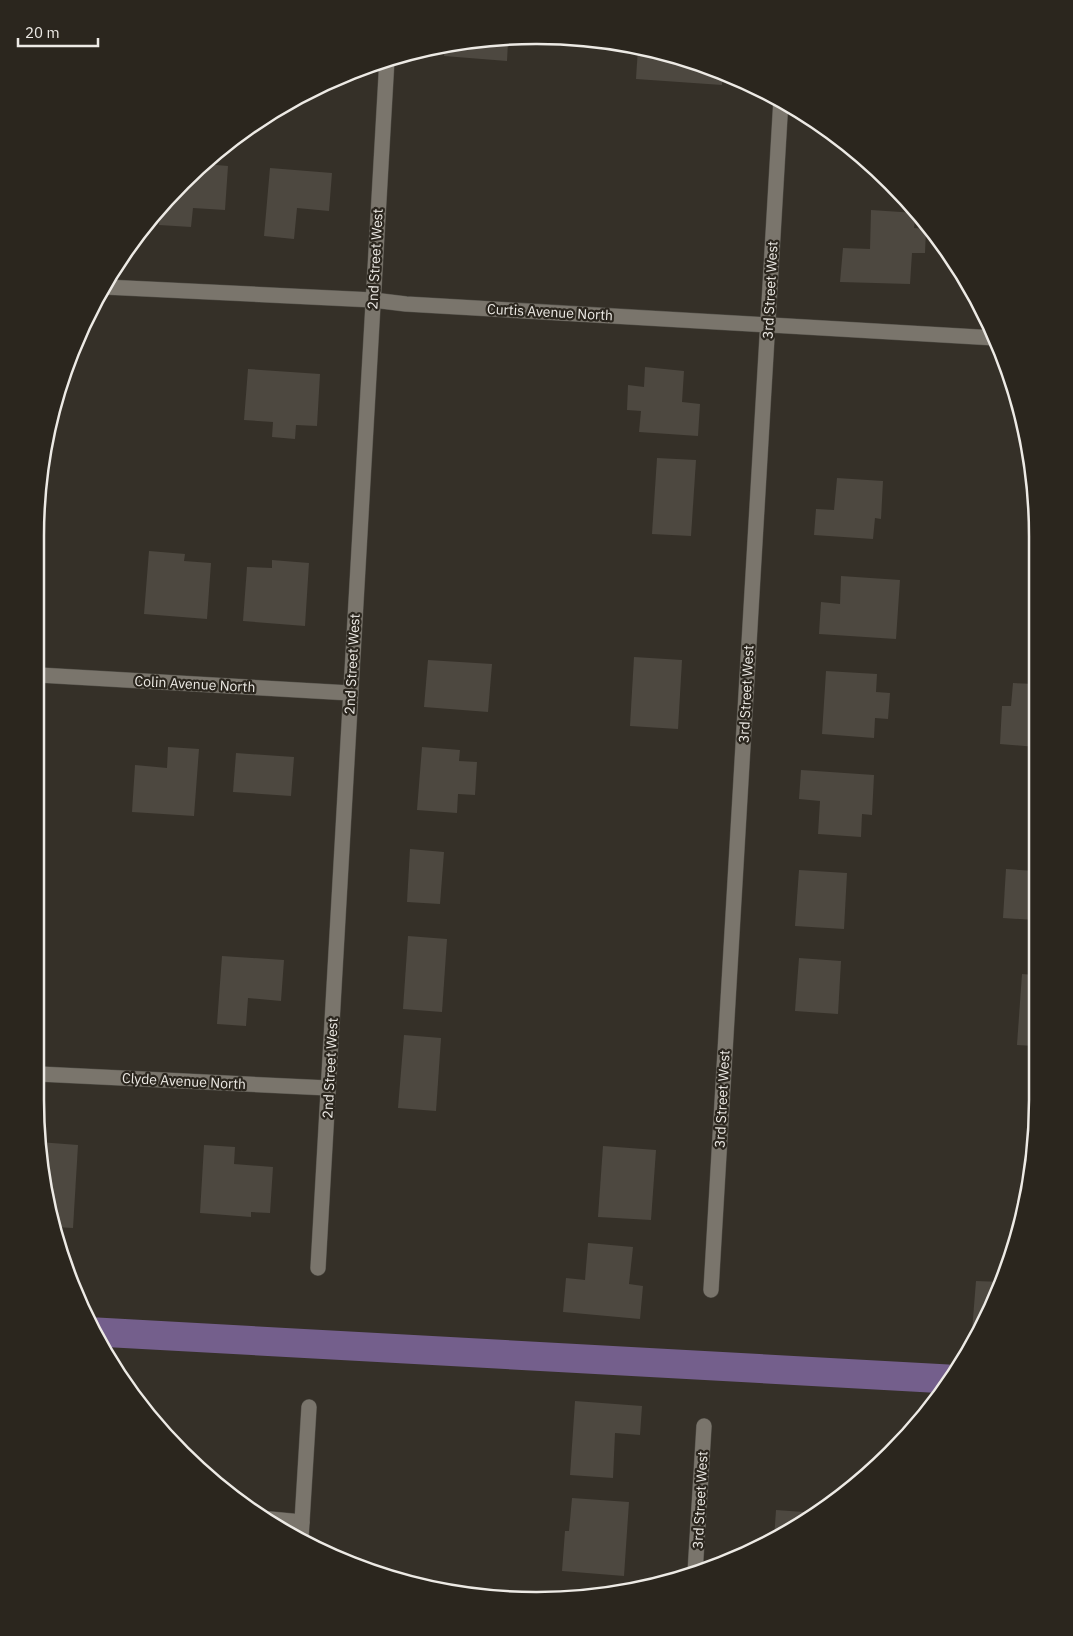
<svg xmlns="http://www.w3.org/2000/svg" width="1073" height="1636" viewBox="0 0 1073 1636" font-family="'IBM Plex Sans',sans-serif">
	<rect width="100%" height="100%" fill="#353028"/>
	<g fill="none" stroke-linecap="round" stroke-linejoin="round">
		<!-- canal -->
		<path stroke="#745f8c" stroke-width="29" d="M97,1332L948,1379"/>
	</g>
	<!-- building -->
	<g fill="#4d4840">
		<path d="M504,36L522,37L521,43L508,42L507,61L444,56L445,46Z"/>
		<path d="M638,48L698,62L723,73L722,85L636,79Z"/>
		<path d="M204,164L228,166L225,210L193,208L191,227L159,225L161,205Z"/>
		<path d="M270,168L332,173L329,211L297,208L294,239L264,236Z"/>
		<path d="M871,210L916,213L914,228L926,229L925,253H912L910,284L840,282L843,248L870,249Z"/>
		<path d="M645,367L684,371L682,402L700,404L698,436L639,432L641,411L627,410L628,385L644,387Z"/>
		<path d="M248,369L320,374L317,426L296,425L295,439L272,437L273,422L244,420Z"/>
		<path d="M657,458L696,460L691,536L652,534Z"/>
		<path d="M837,478L883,481L881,519L875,518L873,539L814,535L816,509L834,510Z"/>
		<path d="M149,551L185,554L184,561L211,563L207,619L144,614Z"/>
		<path d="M272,560L309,563L305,626L243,621L247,567L272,568Z"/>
		<path d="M841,576L900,580L896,639L819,634L821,602L840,604Z"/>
		<path d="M1035,577H1037L1036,653H1030Z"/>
		<path d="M634,657L682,660L678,729L630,726Z"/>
		<path d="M428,660L492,664L488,712L424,707Z"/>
		<path d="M826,671L877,674L876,692L890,693L888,719L875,718L874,738L822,734Z"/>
		<path d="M1013,683L1036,684V747L1000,744L1002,706H1011Z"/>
		<path d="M168,747L199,749L194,816L132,812L135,765L167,768Z"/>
		<path d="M422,747L460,750L459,761L477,762L475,795L458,794L457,813L417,810Z"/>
		<path d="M236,753L294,757L291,796L233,792Z"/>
		<path d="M801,770L874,775L872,815L862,814L861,837L818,834L820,801L799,799Z"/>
		<path d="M410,849L444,852L440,904L407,902Z"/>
		<path d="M1006,869L1035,871V920L1003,918Z"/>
		<path d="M799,870L847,873L844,929L795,926Z"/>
		<path d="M408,936L447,939L442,1012L403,1009Z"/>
		<path d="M222,956L284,960L281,1001L248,998L246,1026L217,1024Z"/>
		<path d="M799,958L841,961L838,1014L795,1011Z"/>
		<path d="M1022,974L1035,975L1034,1046L1017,1045Z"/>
		<path d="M404,1035L441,1038L436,1111L398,1108Z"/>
		<path d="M39,1142L78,1145L73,1228L54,1227L39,1165Z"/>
		<path d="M204,1145L235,1147L234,1164L273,1167L270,1213L251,1212V1217L200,1213Z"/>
		<path d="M603,1146L656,1150L651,1220L598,1217Z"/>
		<path d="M588,1243L633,1247L629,1284L643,1286L640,1319L563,1312L566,1278L585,1280Z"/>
		<path d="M976,1281L1003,1282L986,1321L980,1331H972Z"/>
		<path d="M575,1401L642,1406L640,1435L615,1433L613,1478L570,1475Z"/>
		<path d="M572,1498L629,1502L624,1576L562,1571L565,1531H569Z"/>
		<path d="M776,1510L818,1513L787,1534L774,1540Z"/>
	</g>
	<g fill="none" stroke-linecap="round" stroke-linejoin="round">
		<!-- minor casing -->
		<g stroke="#524f48" stroke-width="16">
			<g id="minor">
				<path d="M105,287L373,300L406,304L995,338"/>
				<path d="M39,675L350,693"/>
				<path d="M39,1074L328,1088"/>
				<path d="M318,1268L387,59"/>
				<path d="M711,1290L781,99"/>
				<path d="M270,1519L302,1522"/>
				<path d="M301,1538L309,1407"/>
				<path d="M695,1573L704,1426"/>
			</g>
		</g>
		<!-- minor -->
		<use href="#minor" stroke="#7a756c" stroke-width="15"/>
	</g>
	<g text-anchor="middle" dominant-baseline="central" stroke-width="4.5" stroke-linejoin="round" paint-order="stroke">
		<!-- street labels -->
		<g font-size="14" fill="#edeae5" stroke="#2b261e">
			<text transform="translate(375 259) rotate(-87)">2nd Street West</text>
			<text transform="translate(770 290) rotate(-87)">3rd Street West</text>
			<text transform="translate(550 312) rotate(3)">Curtis Avenue North</text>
			<text transform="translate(352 664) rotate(-87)">2nd Street West</text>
			<text transform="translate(195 684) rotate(3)">Colin Avenue North</text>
			<text transform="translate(746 694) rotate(-87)">3rd Street West</text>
			<text transform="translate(330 1068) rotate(-87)">2nd Street West</text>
			<text transform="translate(184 1081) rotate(3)">Clyde Avenue North</text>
			<text transform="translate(722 1099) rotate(-87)">3rd Street West</text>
			<text transform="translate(700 1500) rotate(-87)">3rd Street West</text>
		</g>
	</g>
	<!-- crop -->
	<path d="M0 0H1073V1636H0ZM536 44H537A492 492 0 0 1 1029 536V1100A492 492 0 0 1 537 1592H536A492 492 0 0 1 44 1100V536A492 492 0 0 1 536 44Z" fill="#2b261e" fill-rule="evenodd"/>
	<path fill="none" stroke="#edeae5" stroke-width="2.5" d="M536 44H537A492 492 0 0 1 1029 536V1100A492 492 0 0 1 537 1592H536A492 492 0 0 1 44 1100V536A492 492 0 0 1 536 44Z"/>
	<!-- scale -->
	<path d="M18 38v8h80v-8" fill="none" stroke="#edeae5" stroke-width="2.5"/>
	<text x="25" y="38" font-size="15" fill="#edeae5" stroke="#2b261e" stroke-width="4" paint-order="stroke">20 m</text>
</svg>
